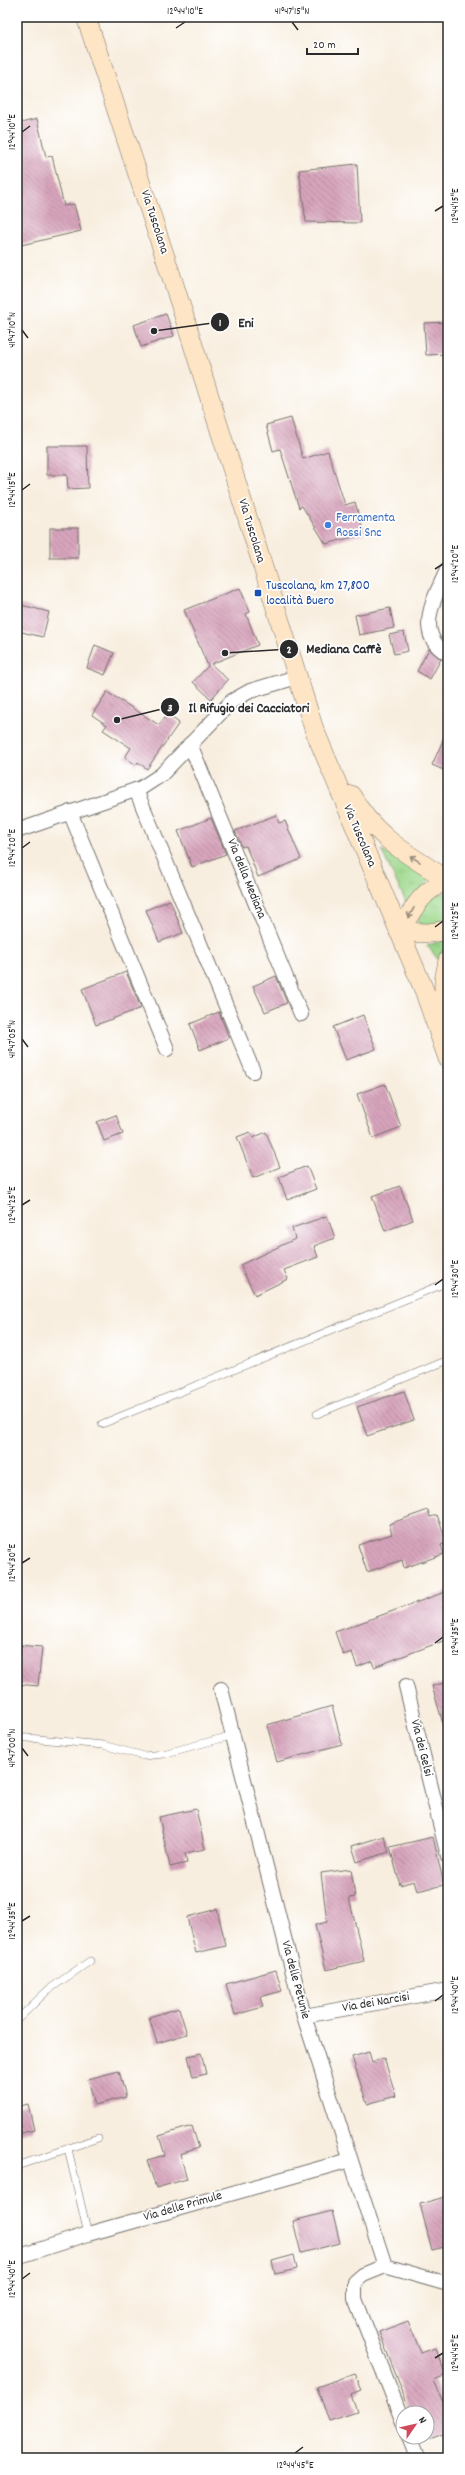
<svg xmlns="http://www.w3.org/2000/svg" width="465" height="2475" viewBox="0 0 465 2475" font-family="Dekko,sans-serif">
	<defs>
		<pattern id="grass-tufts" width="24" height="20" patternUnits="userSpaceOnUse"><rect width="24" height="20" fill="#9dd88b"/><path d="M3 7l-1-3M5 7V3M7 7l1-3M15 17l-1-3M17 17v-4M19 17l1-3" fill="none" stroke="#87ba78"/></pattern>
		<pattern id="building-back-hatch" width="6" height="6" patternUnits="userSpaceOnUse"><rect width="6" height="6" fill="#d7a4bc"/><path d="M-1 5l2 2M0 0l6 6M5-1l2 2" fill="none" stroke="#af8699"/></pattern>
	</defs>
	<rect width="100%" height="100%" fill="#fff"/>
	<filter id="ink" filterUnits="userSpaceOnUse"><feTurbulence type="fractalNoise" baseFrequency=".025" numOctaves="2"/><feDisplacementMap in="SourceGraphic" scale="8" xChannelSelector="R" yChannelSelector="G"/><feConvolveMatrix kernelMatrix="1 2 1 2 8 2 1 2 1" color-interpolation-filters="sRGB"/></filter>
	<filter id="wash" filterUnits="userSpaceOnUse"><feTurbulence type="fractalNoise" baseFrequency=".012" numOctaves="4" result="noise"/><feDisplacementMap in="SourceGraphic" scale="16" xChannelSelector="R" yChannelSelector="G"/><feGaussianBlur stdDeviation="0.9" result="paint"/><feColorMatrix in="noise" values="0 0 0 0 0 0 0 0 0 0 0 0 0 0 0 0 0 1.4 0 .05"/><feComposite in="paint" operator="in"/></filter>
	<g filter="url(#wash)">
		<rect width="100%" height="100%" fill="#f8eedf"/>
		<!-- grass -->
		<g fill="url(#grass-tufts)" stroke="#64825b">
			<path d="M381,850L431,878L408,906Z"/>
			<path d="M448,892V925L440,929L417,923C422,906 431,894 448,892Z"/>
			<path d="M448,939L439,961L427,945Z"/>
		</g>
		<g id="blocks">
			<!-- building -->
			<g fill="url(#building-back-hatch)">
				<path d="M37,119L46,157L52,156L64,206L74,204L81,231L17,246V124Z"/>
				<path d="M357,164L360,223L306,222L299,170Z"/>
				<path d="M166,314L174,336L141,347L134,325Z"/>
				<path d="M448,322V354L426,355L424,323Z"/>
				<path d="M291,418L303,459L328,451L345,505L355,502L364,534L326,544L302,506L299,508L280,449L273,451L266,425Z"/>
				<path d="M47,446H87L88,488L68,489L67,475H47Z"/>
				<rect x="50" y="528" width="28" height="30"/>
				<path d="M240,588L250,612L246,614L258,645L211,664L228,680L211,699L193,682L208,666L184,610Z"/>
				<path d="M17,604L49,612L43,637L17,631Z"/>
				<path d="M390,608L394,628L359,635L355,615Z"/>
				<path d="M404,632L408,651L394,654L389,635Z"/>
				<path d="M95,645L114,653L105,675L87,668Z"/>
				<path d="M429,649L441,659L430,679L417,671Z"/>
				<path d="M107,692L159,725L167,714L179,723L147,769L138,762L136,765L125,757L131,748L103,730L107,725L92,715Z"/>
				<path d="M448,729V772L432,765Z"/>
				<path d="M276,815L279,823L285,821L301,859L258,877L246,846L242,847L235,831Z"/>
				<path d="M211,818L226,854L192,867L178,831Z"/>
				<path d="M170,900L183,933L159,942L146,910Z"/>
				<path d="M126,972L141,1008L96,1025L82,989Z"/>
				<path d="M276,976L287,1003L265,1012L253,986Z"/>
				<path d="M219,1012L229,1038L200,1050L190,1024Z"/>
				<path d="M363,1015L376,1049L346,1060L333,1027Z"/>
				<path d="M385,1084L401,1127L373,1138L357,1094Z"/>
				<path d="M116,1115L123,1134L104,1141L97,1122Z"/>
				<path d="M250,1132L253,1138L266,1132L280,1167L253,1178L237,1137Z"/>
				<path d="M307,1166L316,1189L287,1200L279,1177Z"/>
				<path d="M400,1186L413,1220L385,1231L372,1196Z"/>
				<path d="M327,1216L335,1238L314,1246L318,1257L284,1270L288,1279L255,1295L240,1265L295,1239L292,1228Z"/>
				<path d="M404,1391L414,1420L367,1436L357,1407Z"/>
				<path d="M428,1510L430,1517L437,1515L447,1543L441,1545L444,1554L404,1568L402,1560L367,1572L358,1545L392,1534L389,1524Z"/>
				<path d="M448,1591V1639L374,1667L372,1661L357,1667L352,1652L343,1655L335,1632Z"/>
				<path d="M17,1645L42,1647L38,1686L17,1684Z"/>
				<path d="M448,1682V1727H444L432,1686Z"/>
				<path d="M332,1706L342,1744L277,1762L267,1725Z"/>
				<path d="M196,1809L205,1849L185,1853L187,1863L170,1867L159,1817Z"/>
				<path d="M384,1836L389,1852L357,1862L352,1846Z"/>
				<path d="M433,1837L444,1885L417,1891L414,1881L400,1885L390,1847Z"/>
				<path d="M351,1869L355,1897L349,1898L364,1961L326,1970L315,1925L327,1922L321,1873Z"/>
				<path d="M217,1909L226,1946L196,1953L187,1917Z"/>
				<path d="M276,1970L282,1991L260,1997L263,2007L235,2015L226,1984Z"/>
				<path d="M179,2008L187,2034L157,2043L149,2017Z"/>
				<path d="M369,2052L372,2062L384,2058L396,2096L367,2104L352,2057Z"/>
				<path d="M201,2053L206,2074L193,2077L188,2056Z"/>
				<path d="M119,2071L126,2097L95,2105L88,2079Z"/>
				<path d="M28,2104L34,2130L17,2134V2107Z"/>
				<path d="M192,2126L199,2148L180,2154L187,2179L156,2188L147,2160L165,2155L159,2136Z"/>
				<path d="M448,2196V2246L432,2250L420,2204Z"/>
				<path d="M332,2211L340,2243L301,2253L293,2221Z"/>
				<path d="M294,2255L297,2269L275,2274L272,2261Z"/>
				<path d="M408,2321L421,2353L435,2348L446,2375L434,2380L448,2415V2432L422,2442L420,2437H427V2413H411L379,2332Z"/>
				<path d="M355,2373L362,2391L351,2395L357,2412L329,2421L317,2387Z"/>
			</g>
		</g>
	</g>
	<g filter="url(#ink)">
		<use href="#blocks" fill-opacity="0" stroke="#736f6a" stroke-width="1"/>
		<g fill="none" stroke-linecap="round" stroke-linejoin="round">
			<!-- lane casing -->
			<g stroke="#736f6a" stroke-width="8">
				<g id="lane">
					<path d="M317,1414L448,1360"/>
					<path d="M102,1424L448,1282"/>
					<path d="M17,1737L103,1745L144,1756L163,1754L234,1735"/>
					<path d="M17,2020L48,1990L90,1961"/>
					<path d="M68,2149L88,2234"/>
					<path d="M17,2166L98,2138"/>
				</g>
			</g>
			<!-- street casing -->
			<g stroke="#736f6a" stroke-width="16">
				<g id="street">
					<path d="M448,568C436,595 412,634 448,654"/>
					<path d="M190,744L301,1014"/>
					<path d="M136,790L253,1071"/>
					<path d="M70,812L167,1049"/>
					<path d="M17,831L141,788L161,775L232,701L250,691L297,677"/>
					<path d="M406,1686L448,1856"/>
					<path d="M221,1689L304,2016L385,2266"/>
					<path d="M304,2016L448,1990"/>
					<path d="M17,2257L88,2234L350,2160"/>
					<path d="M403,2422L355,2299V2282L363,2275L385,2266L448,2284"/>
					<path d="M409,2437L417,2458"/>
				</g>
			</g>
			<!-- secondary casing -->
			<g stroke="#736f6a" stroke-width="20">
				<g id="secondary">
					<path d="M86,17L172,278L314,729L424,990L448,1059"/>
					<path d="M351,795C373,836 410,856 448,880"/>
					<path d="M399,932C413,909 422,890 448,880"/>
					<path d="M399,932L429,933L448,930"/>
					<path d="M443,1027L444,981L448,960"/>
				</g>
			</g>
			<!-- lane -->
			<use href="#lane" stroke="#fff" stroke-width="7"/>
			<!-- street -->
			<use href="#street" stroke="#fff" stroke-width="14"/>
			<!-- secondary -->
			<use href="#secondary" stroke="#fde5c5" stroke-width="19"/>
		</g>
		<!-- one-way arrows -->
		<defs><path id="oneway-shaft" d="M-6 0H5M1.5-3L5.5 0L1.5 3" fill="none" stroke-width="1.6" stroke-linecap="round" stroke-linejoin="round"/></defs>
		<g stroke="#948878">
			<use href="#oneway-shaft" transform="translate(415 859) rotate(-148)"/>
			<use href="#oneway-shaft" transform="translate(411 913) rotate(120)"/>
		</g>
	</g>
	<!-- ticks -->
	<path fill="none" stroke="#2b2b2b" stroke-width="1.5" d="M292,22L298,30M176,28L185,22M22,132L30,126M435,211L443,206M22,330L28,338M22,490L30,484M435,569L443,564M22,848L30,842M435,927L443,921M22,1039L28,1047M22,1205L30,1200M435,1285L443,1279M22,1563L30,1558M435,1643L443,1637M22,1748L28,1756M22,1921L30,1916M435,2001L443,1995M22,2279L30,2273M435,2358L443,2353M295,2453L303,2447"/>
	<!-- markers -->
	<circle fill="#3f7fe0" stroke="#fff" stroke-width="1.5" cx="328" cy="525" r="4"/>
	<rect fill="#1a4fb4" stroke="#fff" stroke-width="1.5" x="254" y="589" width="8" height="8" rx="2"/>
	<g text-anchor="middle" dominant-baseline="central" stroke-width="3.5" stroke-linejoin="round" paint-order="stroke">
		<!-- street labels -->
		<g font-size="13" fill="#2b2b2b" stroke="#fff">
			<text transform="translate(154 222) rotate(72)">Via Tuscolana</text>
			<text transform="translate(251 531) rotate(73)">Via Tuscolana</text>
			<text transform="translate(359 836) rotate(67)">Via Tuscolana</text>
			<text transform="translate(246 879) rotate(68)">Via della Mediana</text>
			<text transform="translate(421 1748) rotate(76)">Via dei Gelsi</text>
			<text transform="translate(295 1980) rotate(75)">Via delle Petunie</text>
			<text transform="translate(376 2003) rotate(-10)">Via dei Narcisi</text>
			<text transform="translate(183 2207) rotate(-16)">Via delle Primule</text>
		</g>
		<!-- shop labels -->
		<g font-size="13" fill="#366cbe" stroke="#fff" text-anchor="start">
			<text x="336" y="518">Ferramenta<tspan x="336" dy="15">Rossi Snc</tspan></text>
		</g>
		<!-- transit labels -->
		<g font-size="13" fill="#164399" stroke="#fff" text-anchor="start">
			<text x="266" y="586">Tuscolana, km 27,800<tspan x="266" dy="15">località Buero</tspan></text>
		</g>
	</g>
	<!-- callouts -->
	<path fill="none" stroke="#2b2b2b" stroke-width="1.5" d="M154 331L220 322M225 653L289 649M117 720L170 707"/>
	<g fill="#2b2b2b" stroke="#fff" stroke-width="1.5">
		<circle cx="154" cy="331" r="4"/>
		<circle cx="225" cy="653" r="4"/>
		<circle cx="117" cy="720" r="4"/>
		<circle cx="220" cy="322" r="10"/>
		<circle cx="289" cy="649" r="10"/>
		<circle cx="170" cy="707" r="10"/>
	</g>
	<g font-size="12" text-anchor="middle" font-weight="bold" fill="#fff">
		<text x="220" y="326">1</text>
		<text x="289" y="653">2</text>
		<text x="170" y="711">3</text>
	</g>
	<g font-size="14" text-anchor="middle" font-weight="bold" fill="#2b2b2b" stroke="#fff" stroke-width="3.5" stroke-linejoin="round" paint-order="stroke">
		<text x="246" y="327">Eni</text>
		<text x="344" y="653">Mediana Caffè</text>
		<text x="249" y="712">Il Rifugio dei Cacciatori</text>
	</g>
	<!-- margin -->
	<rect width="465" height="2475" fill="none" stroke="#fff" stroke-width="44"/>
	<!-- north arrow -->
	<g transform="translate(415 2425) rotate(56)"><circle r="19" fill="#ffffff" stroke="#aaaaaa"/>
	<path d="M0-3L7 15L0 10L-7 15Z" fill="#d1495b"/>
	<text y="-6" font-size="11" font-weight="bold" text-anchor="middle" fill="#2b2b2b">N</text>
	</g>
	<!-- scale -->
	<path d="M307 48v6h51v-6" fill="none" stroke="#2b2b2b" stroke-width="2"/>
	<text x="313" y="48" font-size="12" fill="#2b2b2b" stroke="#ffffff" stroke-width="3" paint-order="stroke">20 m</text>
	<rect x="22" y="22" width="421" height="2431" fill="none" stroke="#2b2b2b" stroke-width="1.5"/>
	<g font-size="10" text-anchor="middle" fill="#2b2b2b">
		<text x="185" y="14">12°44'10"E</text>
		<text x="292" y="14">41°47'15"N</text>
		<text transform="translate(11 132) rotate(-90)" y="4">12°44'10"E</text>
		<text transform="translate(454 206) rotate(-90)" y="4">12°44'15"E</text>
		<text transform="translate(11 330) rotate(-90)" y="4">41°47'10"N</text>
		<text transform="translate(11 490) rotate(-90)" y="4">12°44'15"E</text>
		<text transform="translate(454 564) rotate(-90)" y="4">12°44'20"E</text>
		<text transform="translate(11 848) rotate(-90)" y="4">12°44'20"E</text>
		<text transform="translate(454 921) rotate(-90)" y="4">12°44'25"E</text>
		<text transform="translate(11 1039) rotate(-90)" y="4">41°47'05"N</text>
		<text transform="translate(11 1205) rotate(-90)" y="4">12°44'25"E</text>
		<text transform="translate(454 1279) rotate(-90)" y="4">12°44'30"E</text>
		<text transform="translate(11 1563) rotate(-90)" y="4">12°44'30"E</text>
		<text transform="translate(454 1637) rotate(-90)" y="4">12°44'35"E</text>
		<text transform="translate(11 1748) rotate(-90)" y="4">41°47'00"N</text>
		<text transform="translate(11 1921) rotate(-90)" y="4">12°44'35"E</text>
		<text transform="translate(454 1995) rotate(-90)" y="4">12°44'40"E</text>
		<text transform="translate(11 2279) rotate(-90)" y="4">12°44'40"E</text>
		<text transform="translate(454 2353) rotate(-90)" y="4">12°44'45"E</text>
		<text x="295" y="2468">12°44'45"E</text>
	</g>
</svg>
